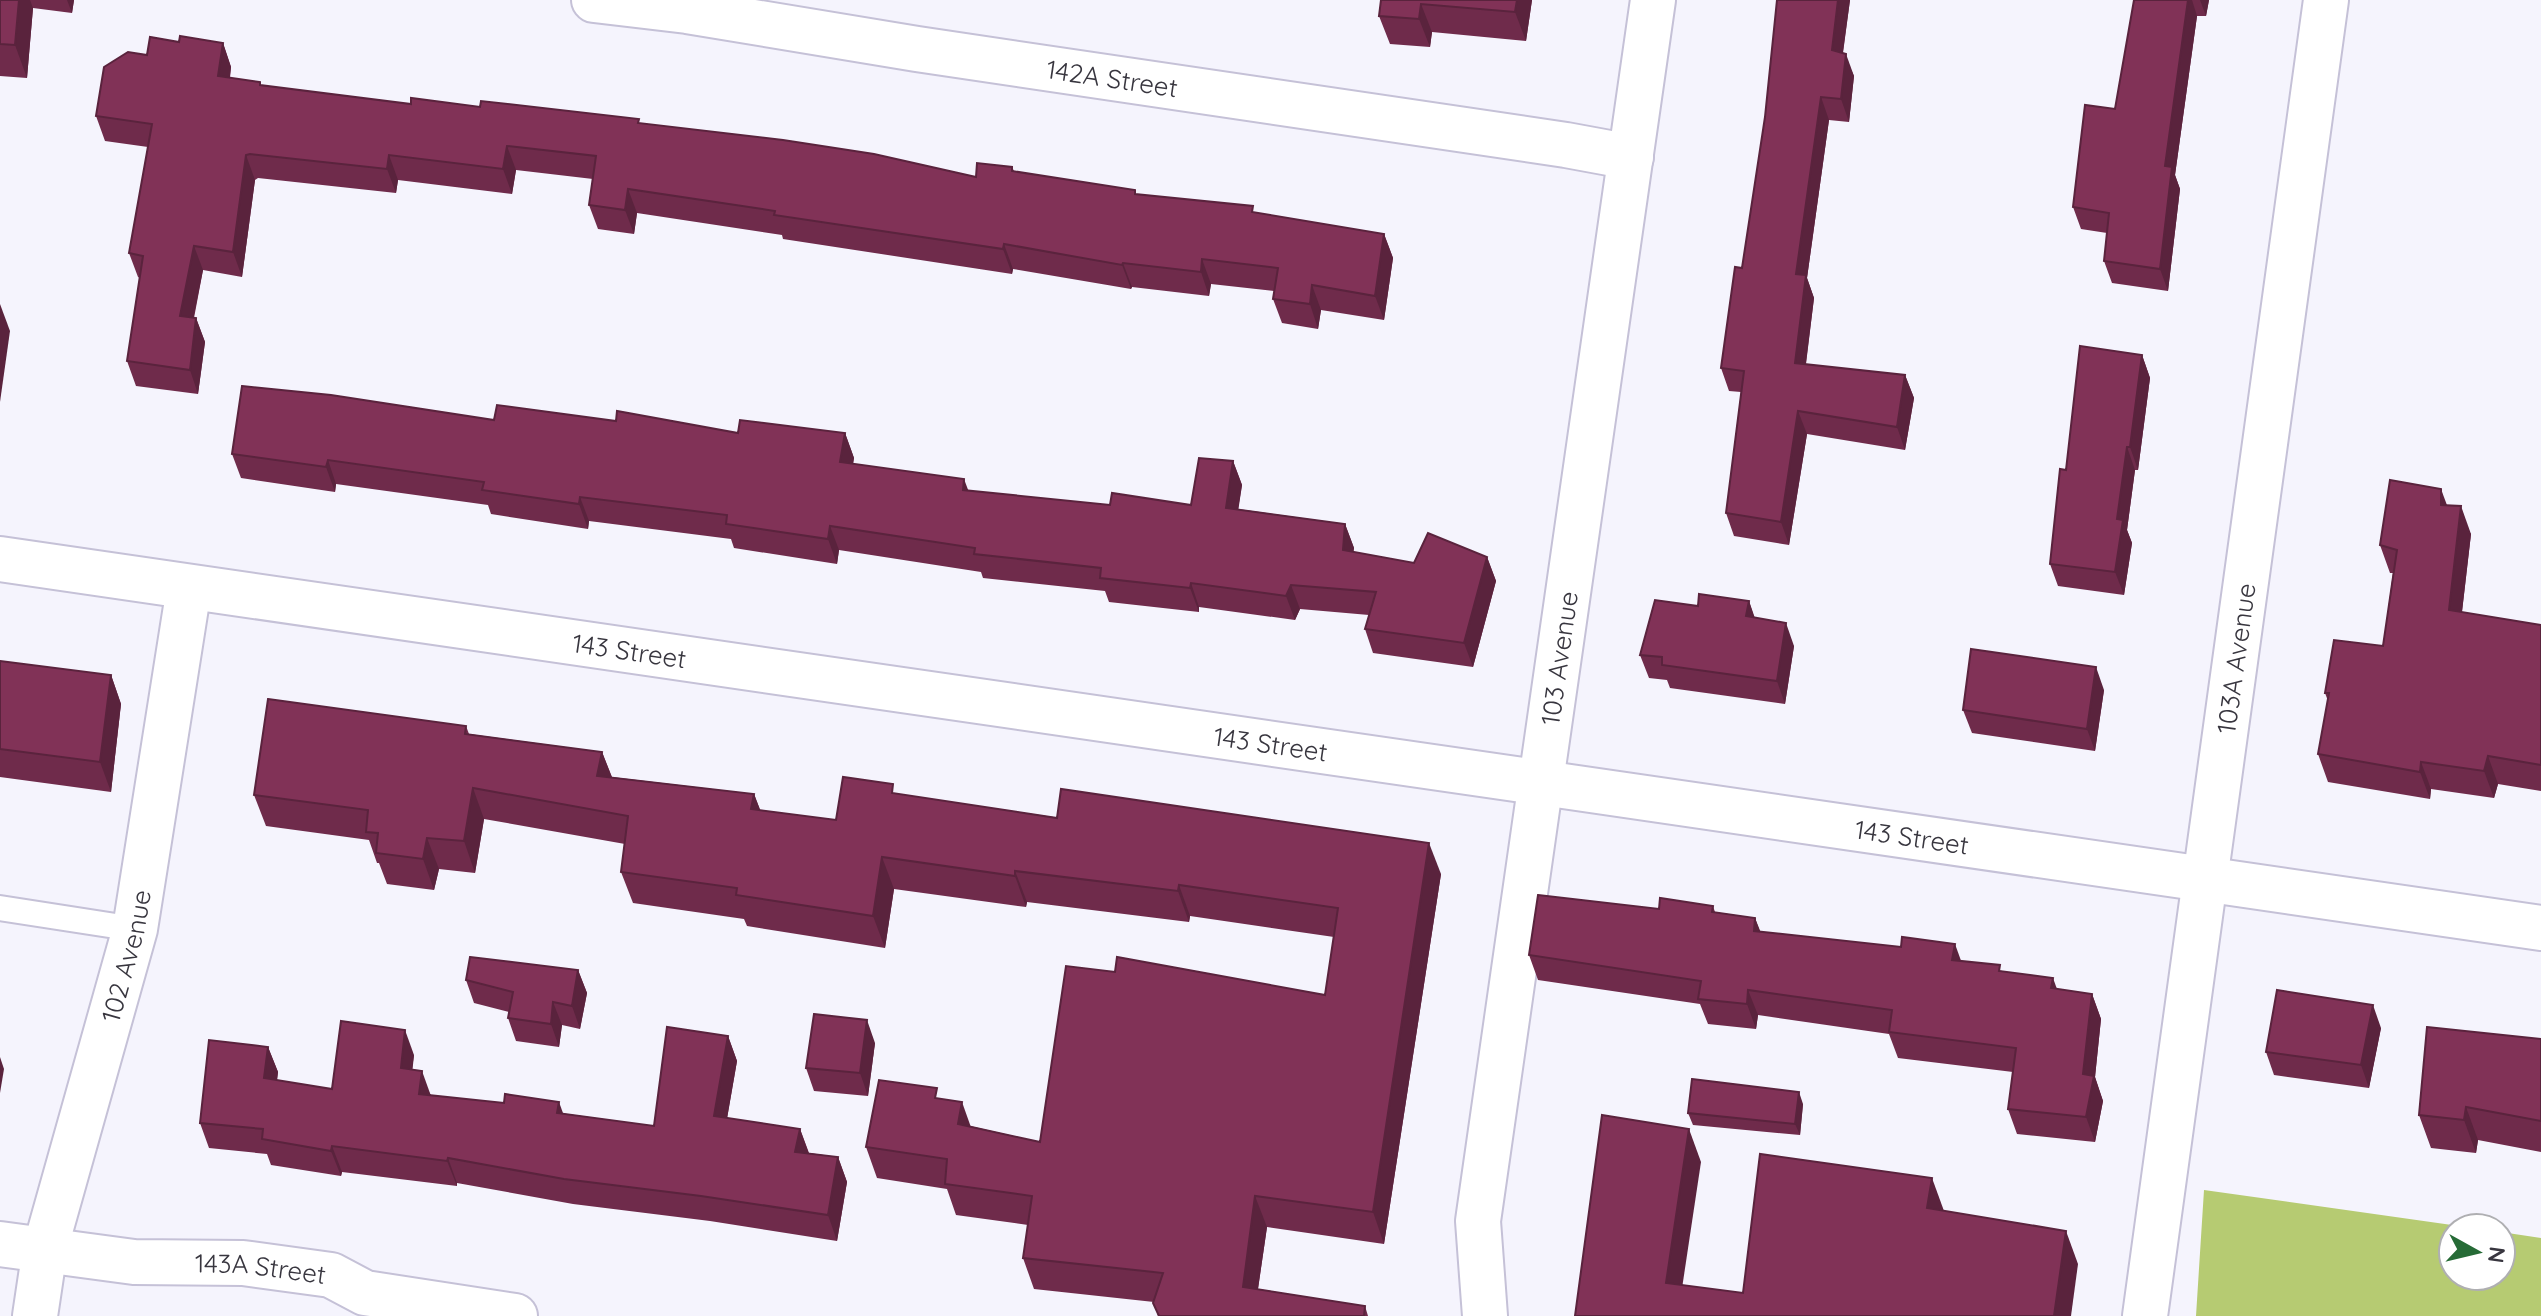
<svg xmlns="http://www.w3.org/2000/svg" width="2541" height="1316" viewBox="0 0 2541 1316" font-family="Quicksand,sans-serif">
	<rect width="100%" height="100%" fill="#f5f4fd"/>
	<!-- forest -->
	<path fill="#b6cb72" d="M2204,1190L2473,1228H2453V1276H2501V1232L2541,1238V1316H2196Z"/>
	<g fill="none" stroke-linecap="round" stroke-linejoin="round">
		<!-- service casing -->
		<g stroke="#c5c1d7" stroke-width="28">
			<path id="service" d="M0,908L135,929"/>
		</g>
		<!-- minor casing -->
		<g stroke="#c5c1d7" stroke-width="48">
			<g id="minor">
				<path id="s1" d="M594,0L687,11L917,49L1566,145L1631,157"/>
				<path id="s2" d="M0,559L2541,928"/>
				<path id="s3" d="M0,1244L134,1262L243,1263L331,1275L365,1293L515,1316"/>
				<path id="s4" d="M35,1316L45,1249L135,929L189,588"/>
				<path id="s5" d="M2145,1316L2326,0"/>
			</g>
		</g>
		<!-- tertiary casing -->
		<g stroke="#c5c1d7" stroke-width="48">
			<g id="tertiary">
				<path id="s6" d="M1485,1316L1478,1221L1653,0"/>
			</g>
		</g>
		<!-- service -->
		<use href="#service" stroke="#fff" stroke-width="24"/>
		<!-- minor -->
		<use href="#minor" stroke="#fff" stroke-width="44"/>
		<!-- tertiary -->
		<use href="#tertiary" stroke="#fff" stroke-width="44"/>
	</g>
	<!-- wall -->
	<g fill="#6f2b4b">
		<path d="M0,0H74L72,13L33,8L27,78L0,76Z"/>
		<path d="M1381,0H1532L1526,41L1432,32L1430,47L1390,44L1379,16Z"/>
		<path d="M1777,0H1850L1843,53L1854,76L1849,122L1829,120L1807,278L1814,298L1806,364L1905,375L1914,398L1905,450L1807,434L1789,545L1734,536L1726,513L1741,392L1729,391L1721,368L1742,268L1765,117Z"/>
		<path d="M2134,0H2209L2206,16H2197L2175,175L2180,189L2168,291L2112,283L2104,261L2107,233L2081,229L2073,207L2115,109Z"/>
		<path d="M179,42L223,43L231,67L230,78L260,82L261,85L411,104L480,107L640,123L976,177L1012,167L1014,171L1136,194L1384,234L1393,258L1384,320L1321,310L1318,329L1282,323L1273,299L1274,291L1211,284L1209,296L1132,287L1131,289L1013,269L1012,274L783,239L782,235L637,213L634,234L598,229L589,205L593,179L516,170L512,194L398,180L396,193L258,178L255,180L242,277L203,270L194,318H196L205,342L198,394L136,386L127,361L140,278L138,277L129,253L148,147L105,141L96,116L147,55Z"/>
		<path d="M2142,355L2150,378L2138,470H2135L2127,530L2132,543L2124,595L2058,586L2050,564L2066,470Z"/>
		<path d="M494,420L616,421L738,433H845L854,458L853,464L969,491L1110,505H1191L1233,461L1242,485L1238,509L1345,524L1354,548L1353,552L1414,563L1487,557L1496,581L1473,667L1373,653L1365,629L1369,615L1300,609L1295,620L1199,607V612L1109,602L1105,591L983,578L981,572L839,550L837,564L734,548L731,539L589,521L588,529L491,514L488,505L336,484L335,492L241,478L232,454Z"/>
		<path d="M2447,505L2471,534L2462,612L2541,625V791L2498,784L2494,798L2431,789L2430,799L2328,782L2318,754L2328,701L2325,693L2383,646L2393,573H2390L2380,545Z"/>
		<path d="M1749,601L1754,617L1794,646L1785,704L1670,688L1667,680L1649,678L1640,655L1698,606Z"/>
		<path d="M0,661L111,675L121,704L111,792L0,777Z"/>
		<path d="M2104,690L2095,751L1972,733L1963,710Z"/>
		<path d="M466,726L469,734L602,752L612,777L754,794L760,810L836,820L897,794L1441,874L1384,1244L1267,1227L1258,1289L1365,1306L1368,1316H1158L1154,1302L1034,1289L1023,1258L1028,1225L956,1215L947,1189L877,1178L866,1147L941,1099L970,1126L1040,1142L1325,995L1334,937L1190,916L1189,922L1027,902L1026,907L894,889L885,948L747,926L744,919L633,903L621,872L625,844L484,819L475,873L439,869L434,890L387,884L379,863H377L369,840L266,826L254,795Z"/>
		<path d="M1713,906L1715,912L1755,918L1760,932L1961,961L2002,971L2057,989L2092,994L2101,1019L2095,1077L2103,1101L2095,1142L2017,1134L2008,1109L2013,1072L1898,1058L1889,1034L1758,1015L1756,1029L1708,1024L1700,1004L1538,980L1529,955L1659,909Z"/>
		<path d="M578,970L587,993L580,1029L562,1025L559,1047L516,1041L508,1018L509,1012L474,1003L466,980Z"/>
		<path d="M2381,1028L2369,1088L2274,1075L2266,1052Z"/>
		<path d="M728,1036L737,1061L727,1118L800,1129L809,1153L838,1157L847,1182L837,1241L710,1221L573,1204L457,1183V1186L342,1172L341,1176L271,1165L267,1154L209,1148L200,1123L268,1047L278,1072L277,1080L332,1089L414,1055L412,1069L431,1095L654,1126Z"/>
		<path d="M2541,1039V1152L2478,1140L2476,1153L2431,1148L2419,1115Z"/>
		<path d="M875,1043L868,1096L814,1091L806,1068Z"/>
		<path d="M1803,1104L1800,1135L1693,1125L1688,1113Z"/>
	</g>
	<!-- shaded-wall -->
	<g fill="#5a233d">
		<path d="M19,0H30L33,8L27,78L15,45Z"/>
		<path d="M67,0H74L72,13Z"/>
		<path d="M1517,0H1532L1526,41L1515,12Z"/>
		<path d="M1838,0H1850L1840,73L1832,50Z"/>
		<path d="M2188,0H2192L2197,16L2175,175L2180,189L2168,291L2160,269L2165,166Z"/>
		<path d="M2200,0H2209L2206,16Z"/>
		<path d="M1421,4L1432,32L1430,47L1419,19Z"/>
		<path d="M223,43L231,67L227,100L218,76Z"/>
		<path d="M1846,54L1854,76L1849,122L1841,99Z"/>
		<path d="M1821,97L1829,120L1807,278L1814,298L1803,386L1795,363L1796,274Z"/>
		<path d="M507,146L516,170L512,194L503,169Z"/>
		<path d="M246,155L255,180L242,277L233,252Z"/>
		<path d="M389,155L398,180L396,193L387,169Z"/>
		<path d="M628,189L637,213L634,234L625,210Z"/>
		<path d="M1384,234L1393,258L1384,320L1375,296Z"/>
		<path d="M1004,244L1013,269L1012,274L1003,249Z"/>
		<path d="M194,246L203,270L189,340L180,316Z"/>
		<path d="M1202,259L1211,284L1209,296L1201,272Z"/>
		<path d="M1123,263L1132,287L1131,289L1122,265Z"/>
		<path d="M1312,285L1321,310L1318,329L1310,304Z"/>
		<path d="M0,304L10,331L0,402Z"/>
		<path d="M196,318L205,342L198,394L190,370Z"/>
		<path d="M2142,355L2150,378L2138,470L2130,447Z"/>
		<path d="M1905,375L1914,398L1905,450L1897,427Z"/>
		<path d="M1798,411L1807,434L1789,545L1781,522Z"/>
		<path d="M845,433L854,458L849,486L840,462Z"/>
		<path d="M2127,447L2135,470L2127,530L2132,543L2124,595L2115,572L2117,519Z"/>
		<path d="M328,460L336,484L335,492L326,467Z"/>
		<path d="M1233,461L1242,485L1235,532L1226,508Z"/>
		<path d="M964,479L973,503L963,490Z"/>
		<path d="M2441,489L2451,516L2441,505Z"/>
		<path d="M580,497L589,521L588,529L579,504Z"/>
		<path d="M2461,506L2471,534L2459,637L2449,610Z"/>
		<path d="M1345,524L1354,548L1351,574L1343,550Z"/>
		<path d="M830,526L839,550L837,564L828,539Z"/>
		<path d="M1487,557L1496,581L1473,667L1464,643Z"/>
		<path d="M1191,583L1199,607V612L1190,588Z"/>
		<path d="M1291,585L1300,609L1295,620L1286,596Z"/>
		<path d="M1749,601L1757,624L1746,616Z"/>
		<path d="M1786,623L1794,646L1785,704L1777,681Z"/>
		<path d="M2096,667L2104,690L2095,751L2087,729Z"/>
		<path d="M111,675L121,704L111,792L100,762Z"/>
		<path d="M602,752L614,783L597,776Z"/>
		<path d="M2488,756L2498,784L2494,798L2484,771Z"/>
		<path d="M2421,762L2431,789L2430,799L2420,772Z"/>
		<path d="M473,788L484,819L475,873L464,841Z"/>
		<path d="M754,794L766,825L751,809Z"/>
		<path d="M427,838L439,869L434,890L423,859Z"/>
		<path d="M1429,843L1441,874L1384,1244L1373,1212Z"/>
		<path d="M882,857L894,889L885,948L873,916Z"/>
		<path d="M1015,871L1027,902L1026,907L1015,876Z"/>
		<path d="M1179,885L1190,916L1189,922L1178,891Z"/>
		<path d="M1755,918L1765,943L1754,931Z"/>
		<path d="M1955,944L1964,969L1952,960Z"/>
		<path d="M578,970L587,993L580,1029L572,1006Z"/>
		<path d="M2053,978L2062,1003L2051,988Z"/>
		<path d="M1748,990L1758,1015L1756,1029L1747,1004Z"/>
		<path d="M2092,994L2101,1019L2095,1077L2103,1101L2095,1142L2086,1117L2083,1074Z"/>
		<path d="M553,1002L562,1025L559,1047L551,1024Z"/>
		<path d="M2373,1005L2381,1028L2369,1088L2361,1065Z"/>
		<path d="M867,1020L875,1043L868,1096L860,1073Z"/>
		<path d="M405,1030L414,1055L410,1093L401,1068Z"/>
		<path d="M728,1036L737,1061L723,1142L714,1116Z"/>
		<path d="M268,1047L278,1072L274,1103L264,1078Z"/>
		<path d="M0,1057L4,1069L0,1093Z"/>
		<path d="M422,1071L431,1096L419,1094Z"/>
		<path d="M1799,1092L1803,1104L1800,1135L1795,1124Z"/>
		<path d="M559,1102L568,1127L557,1113Z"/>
		<path d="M962,1102L973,1133L958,1124Z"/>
		<path d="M2466,1107L2478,1140L2476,1153L2464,1120Z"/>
		<path d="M800,1129L809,1154L795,1152Z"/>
		<path d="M1689,1129L1701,1162L1678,1315L1666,1283Z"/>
		<path d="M332,1146L342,1172L341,1176L331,1151Z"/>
		<path d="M838,1157L847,1182L837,1241L828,1215Z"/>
		<path d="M448,1158L457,1183V1186L447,1161Z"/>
		<path d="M1932,1178L1944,1211L1927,1208Z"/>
		<path d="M1255,1196L1267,1227L1254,1316L1243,1287Z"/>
		<path d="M2066,1231L2078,1264L2071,1316H2054Z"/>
	</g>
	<!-- building -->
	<g fill="#813257" stroke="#5a233d" stroke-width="2">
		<path d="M0,0H19L15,45L0,44Z"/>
		<path d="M1381,0H1517L1515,12L1421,4L1419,19L1379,16Z"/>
		<path d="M1777,0H1838L1832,50L1846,54L1841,99L1821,97L1796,274L1806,275L1795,363L1905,375L1897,427L1798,411L1781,522L1726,513L1744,371L1721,368L1735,267L1742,268L1765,117Z"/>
		<path d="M2134,0H2188L2165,166L2172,167L2160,269L2104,261L2109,213L2073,207L2085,105L2115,109Z"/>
		<path d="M180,36L223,43L218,76L260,82V85L411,104V98L480,107L481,101L639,119L638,123L783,140L874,154L976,177L977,163L1012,167V171L1135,190V194L1253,206L1252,212L1384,234L1375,296L1312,285L1310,304L1273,299L1278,268L1202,259L1201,272L1123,263L1122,265L1004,244L1003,249L774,215L775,211L628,189L625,210L589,205L596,156L507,146L503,169L389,155L387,169L250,154L246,155L233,252L194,246L180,316L196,318L190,370L127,361L143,256L129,253L152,124L96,116L104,67L128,52L147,55L150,37L179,42Z"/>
		<path d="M2080,346L2142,355L2130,447H2127L2117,519L2123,520L2115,572L2050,564L2060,469L2066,470Z"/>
		<path d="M242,386L331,395L494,420L497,405L616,421L617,411L738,433L740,420L845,433L840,462L964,479L963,490L1110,505L1112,493L1191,505L1199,458L1233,461L1226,508L1345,524L1343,550L1414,563L1428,533L1487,557L1464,643L1365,629L1376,592L1291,585L1286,596L1191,583L1190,588L1100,578L1101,568L974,554L975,548L830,526L828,539L726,524L727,515L580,497L579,504L482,490L484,482L328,460L326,467L232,454Z"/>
		<path d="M2390,480L2441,489V505L2461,506L2449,610L2541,625V765L2488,756L2484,771L2421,762L2420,772L2318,754L2329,693H2325L2334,640L2383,646L2397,550L2380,545Z"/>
		<path d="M1699,594L1749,601L1746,616L1786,623L1777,681L1662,665V657L1640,655L1655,600L1698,606Z"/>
		<path d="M1971,649L2096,667L2087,729L1963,710Z"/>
		<path d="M0,661L111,675L100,762L0,749Z"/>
		<path d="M268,699L466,726L465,734L602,752L597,776L754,794L751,809L836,820L843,777L893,784L892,793L1057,818L1061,789L1429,843L1373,1212L1255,1196L1243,1287L1365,1306L1364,1316H1159L1153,1303L1163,1273L1023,1258L1032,1196L945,1184L947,1159L866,1147L879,1080L937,1088L935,1098L962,1102L958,1124L1040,1142L1066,966L1115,972L1117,957L1325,995L1338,908L1179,885L1178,891L1015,871V876L882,857L873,916L736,895L737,888L621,872L628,816L473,788L464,841L427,838L423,859L376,853L378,833L366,832L368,810L254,795Z"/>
		<path d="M1538,895L1659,909L1660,898L1713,906L1712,912L1755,918L1754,931L1901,947L1902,937L1955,944L1952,960L2000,965L1999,971L2053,978L2051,988L2092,994L2083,1074L2094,1076L2086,1117L2008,1109L2016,1048L1889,1032L1892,1010L1748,990L1747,1004L1698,999L1701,981L1529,955Z"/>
		<path d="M470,957L578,970L572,1006L553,1002L551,1024L508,1018L513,992L466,980Z"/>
		<path d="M2277,990L2373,1005L2361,1065L2266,1052Z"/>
		<path d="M814,1014L867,1020L860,1073L806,1068Z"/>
		<path d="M341,1021L405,1030L401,1068L422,1071L419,1094L504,1103L505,1094L559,1102L557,1113L654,1126L667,1027L728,1036L714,1116L800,1129L795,1152L838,1157L828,1215L701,1196L564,1179L448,1158L447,1161L332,1146L331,1151L262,1139L263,1129L200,1123L209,1040L268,1047L264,1078L332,1089Z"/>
		<path d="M2427,1027L2541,1039V1121L2466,1107L2464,1120L2419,1115Z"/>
		<path d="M1692,1079L1799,1092L1795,1124L1688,1113Z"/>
		<path d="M1602,1115L1689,1129L1666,1283L1743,1293L1760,1154L1932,1178L1927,1208L2066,1231L2054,1316H1575Z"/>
	</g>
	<g text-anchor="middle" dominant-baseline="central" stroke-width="8" stroke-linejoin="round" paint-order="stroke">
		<!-- street labels -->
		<g font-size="26" fill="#38363f" stroke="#fff">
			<text stroke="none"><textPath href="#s1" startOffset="524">142A Street</textPath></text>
			<text stroke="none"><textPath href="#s2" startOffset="636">143 Street</textPath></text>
			<text stroke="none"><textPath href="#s6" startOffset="664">103 Avenue</textPath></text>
			<text stroke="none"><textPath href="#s5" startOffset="664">103A Avenue</textPath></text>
			<text stroke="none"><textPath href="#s2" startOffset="1284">143 Street</textPath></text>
			<text stroke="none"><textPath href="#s2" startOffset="1932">143 Street</textPath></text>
			<text stroke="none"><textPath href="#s4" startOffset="372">102 Avenue</textPath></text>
			<text stroke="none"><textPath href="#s3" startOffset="262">143A Street</textPath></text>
		</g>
	</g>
	<!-- north arrow -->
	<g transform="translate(2477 1252) rotate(98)"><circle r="38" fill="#ffffff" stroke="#afafb2" stroke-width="2"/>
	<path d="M0-6L14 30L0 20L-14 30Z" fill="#266b36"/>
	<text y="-12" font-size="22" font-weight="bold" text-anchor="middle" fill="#38363f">N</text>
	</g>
</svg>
